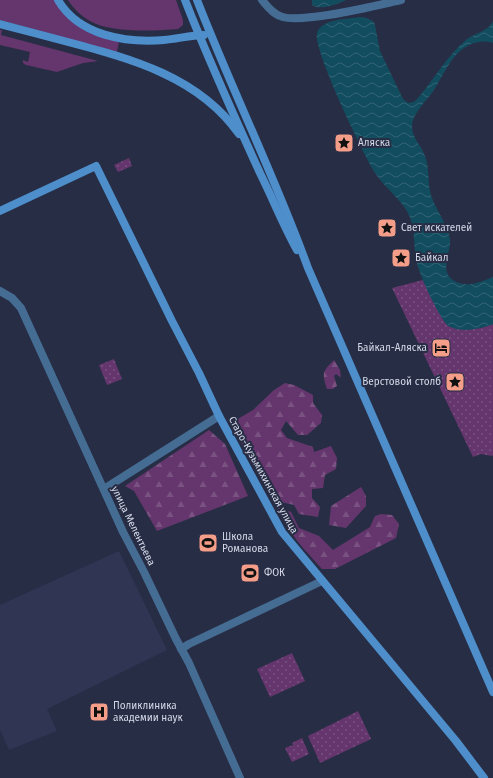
<svg xmlns="http://www.w3.org/2000/svg" width="493" height="778" viewBox="0 0 493 778" font-family="'Fira Sans',sans-serif">
	<defs>
		<pattern id="forest-firs" width="22" height="20" patternUnits="userSpaceOnUse"><rect width="22" height="20" fill="#65366d"/><path d="M5 1l3.5 6h-7zM16 11l3.5 6h-7z" fill="#7a5282"/></pattern>
		<pattern id="park-dots" width="8" height="8" patternUnits="userSpaceOnUse"><rect width="8" height="8" fill="#65366d"/><path d="M2 2h.1M6 6h.1" fill="none" stroke="#7a5282" stroke-width="1.8" stroke-linecap="round"/></pattern>
		<pattern id="water-waves" width="16" height="10" patternUnits="userSpaceOnUse"><rect width="16" height="10" fill="#124c5f"/><path d="M0 5q4-4 8 0t8 0" fill="none" stroke="#346576"/></pattern>
	</defs>
	<rect width="100%" height="100%" fill="#272d44"/>
	<!-- built -->
	<path fill="#2f3553" d="M119,551L167,650L47,709L57,731L9,750L0,730V605Z"/>
	<!-- grass -->
	<g fill="#65366d">
		<path d="M0,0H54L57,5L119,42L117,52L0,20Z"/>
		<path d="M68,0H176L183,20V25L178,29C155,31 110,33 90,21C81,16 73,8 68,0Z"/>
		<path d="M0,30H2L1,35L98,61L83,63L57,72L26,65L23,63V60L28,62L30,52L0,45Z"/>
	</g>
	<!-- forest -->
	<g fill="url(#forest-firs)">
		<path d="M334,360L340,370L341,377H340L336,374L334,376L337,386L333,389H327C322,373 322,372 334,360Z"/>
		<path d="M285,383L294,385L313,395V403L322,415L321,423L307,435H298L286,421L281,430L287,438L313,447L314,452L331,446L337,458L336,469L325,475L323,488L312,489V498L320,507L318,517L299,514L294,505L272,500L231,423L253,410L274,390Z"/>
		<path d="M209,430L225,444L248,496L157,531L134,491L125,486Z"/>
		<path d="M361,487L366,496V506L346,528L329,525L331,506Z"/>
		<path d="M277,507L291,512L299,528L319,536L333,550L370,527L375,516L381,514L392,515L399,524L396,538L335,569H322C305,550 286,531 277,507Z"/>
	</g>
	<!-- park -->
	<g fill="url(#park-dots)">
		<path d="M129,158L132,166L118,172L114,165Z"/>
		<path d="M423,280L442,318L448,326C463,331 479,330 493,324V455L492,456L481,454L473,457L392,288Z"/>
		<path d="M114,359L122,379L107,385L99,365Z"/>
		<path d="M292,653L305,681L270,697L257,669Z"/>
		<path d="M358,711L371,739L320,763L308,736Z"/>
		<path d="M302,738L309,754L292,762L285,748L293,745L292,743Z"/>
	</g>
	<!-- water -->
	<g fill="url(#water-waves)">
		<path d="M312,0H346C338,4 320,11 312,5Z"/>
		<path d="M360,17L367,18L374,22L375,25L380,51L403,99L408,103L414,102L418,98C434,79 447,56 466,40C474,33 488,32 493,21V43C482,40 473,42 464,48C450,57 443,76 434,90C428,99 412,114 412,126C412,138 421,145 425,156C430,168 427,182 431,195C435,209 449,226 450,240C451,253 439,270 453,280C466,289 480,282 493,277V324L491,325C478,329 458,334 446,324C435,308 421,279 416,260C413,244 416,228 408,213C400,198 384,187 375,173C364,156 312,48 317,33C321,19 347,19 360,17Z"/>
	</g>
	<g fill="none" stroke-linecap="round" stroke-linejoin="round">
		<!-- street -->
		<g stroke="#456c93" stroke-width="8">
			<path d="M262,0C267,6 272,13 280,16C299,25 378,5 401,0"/>
			<path d="M0,291L12,298L21,308L123,532L144,572L176,639L189,663L240,778"/>
			<path d="M104,489L219,416"/>
			<path d="M181,649L189,644L322,581"/>
		</g>
		<!-- secondary -->
		<g stroke="#4d8ecb" stroke-width="8">
			<path d="M58,0C79,36 126,43 164,40C177,39 191,35 204,35"/>
			<path d="M185,0C208,59 234,116 260,173C273,199 283,225 297,250"/>
			<path d="M197,0C232,90 275,177 308,268L493,692"/>
			<path d="M0,24C23,30 45,36 68,42C132,59 199,77 239,134"/>
			<path d="M0,211L96,166L172,321L199,373L219,416L282,532L456,741L484,778"/>
		</g>
	</g>
	<!-- icons -->
	<defs>
		<g id="sight-square" transform="scale(1)"><rect x="-9" y="-9" width="18" height="18" rx="4" fill="#f49e89" stroke="#272d44"/><path d="M0-6L1.8-2.2L6-1.7L2.9 1.2L3.7 5.4L0 3.3L-3.7 5.4L-2.9 1.2L-6-1.7L-1.8-2.2Z" fill="#111"/></g>
		<g id="hotel-square" transform="scale(1)"><rect x="-9" y="-9" width="18" height="18" rx="4" fill="#f49e89" stroke="#272d44"/><path d="M-6-4.5h1.5V1H6V5H4.5V3h-9V5H-6ZM-4 0a1.8 1.8 0 1 1 3.6 0ZM.5 0V-2.5h3Q6-2.5 6 0Z" fill="#111"/></g>
		<g id="stadium-square" transform="scale(1)"><rect x="-9" y="-9" width="18" height="18" rx="4" fill="#f49e89" stroke="#272d44"/><path d="M0-5a6.5 5 0 1 0 0 10a6.5 5 0 1 0 0-10ZM-3.5-1.8h7v3.6h-7Z" fill="#111"/></g>
		<g id="hospital-square" transform="scale(1)"><rect x="-9" y="-9" width="18" height="18" rx="4" fill="#f49e89" stroke="#272d44"/><path d="M-5-5h3v3.5h4V-5h3V5h-3V1.5h-4V5h-3Z" fill="#111"/></g>
	</defs>
	<g fill-rule="evenodd">
		<use href="#sight-square" x="344" y="143"/>
		<use href="#sight-square" x="387" y="228"/>
		<use href="#sight-square" x="401" y="258"/>
		<use href="#hotel-square" x="441" y="348"/>
		<use href="#sight-square" x="455" y="382"/>
		<use href="#stadium-square" x="208" y="543"/>
		<use href="#stadium-square" x="250" y="573"/>
		<use href="#hospital-square" x="99" y="712"/>
	</g>
	<g text-anchor="middle" dominant-baseline="central" stroke-width="4" stroke-linejoin="round" paint-order="stroke">
		<!-- poi labels -->
		<g font-size="10" fill="#d5d9e9" stroke="#272d44" text-anchor="start">
			<text x="358" y="143">Аляска</text>
			<text x="401" y="228">Свет искателей</text>
			<text x="415" y="258">Байкал</text>
			<text x="427" y="348" text-anchor="end">Байкал-Аляска</text>
			<text x="441" y="382" text-anchor="end">Верстовой столб</text>
			<text x="222" y="537">Школа<tspan x="222" dy="12">Романова</tspan></text>
			<text x="264" y="573">ФОК</text>
			<text x="113" y="706">Поликлиника<tspan x="113" dy="12">академии наук</tspan></text>
		</g>
		<!-- street labels -->
		<g font-size="10" fill="#d5d9e9" stroke="#272d44">
			<text transform="translate(263 475) rotate(61)">Старо-Кузьмихинская улица</text>
			<text transform="translate(133 526) rotate(64)">улица Мелентьева</text>
		</g>
	</g>
</svg>
